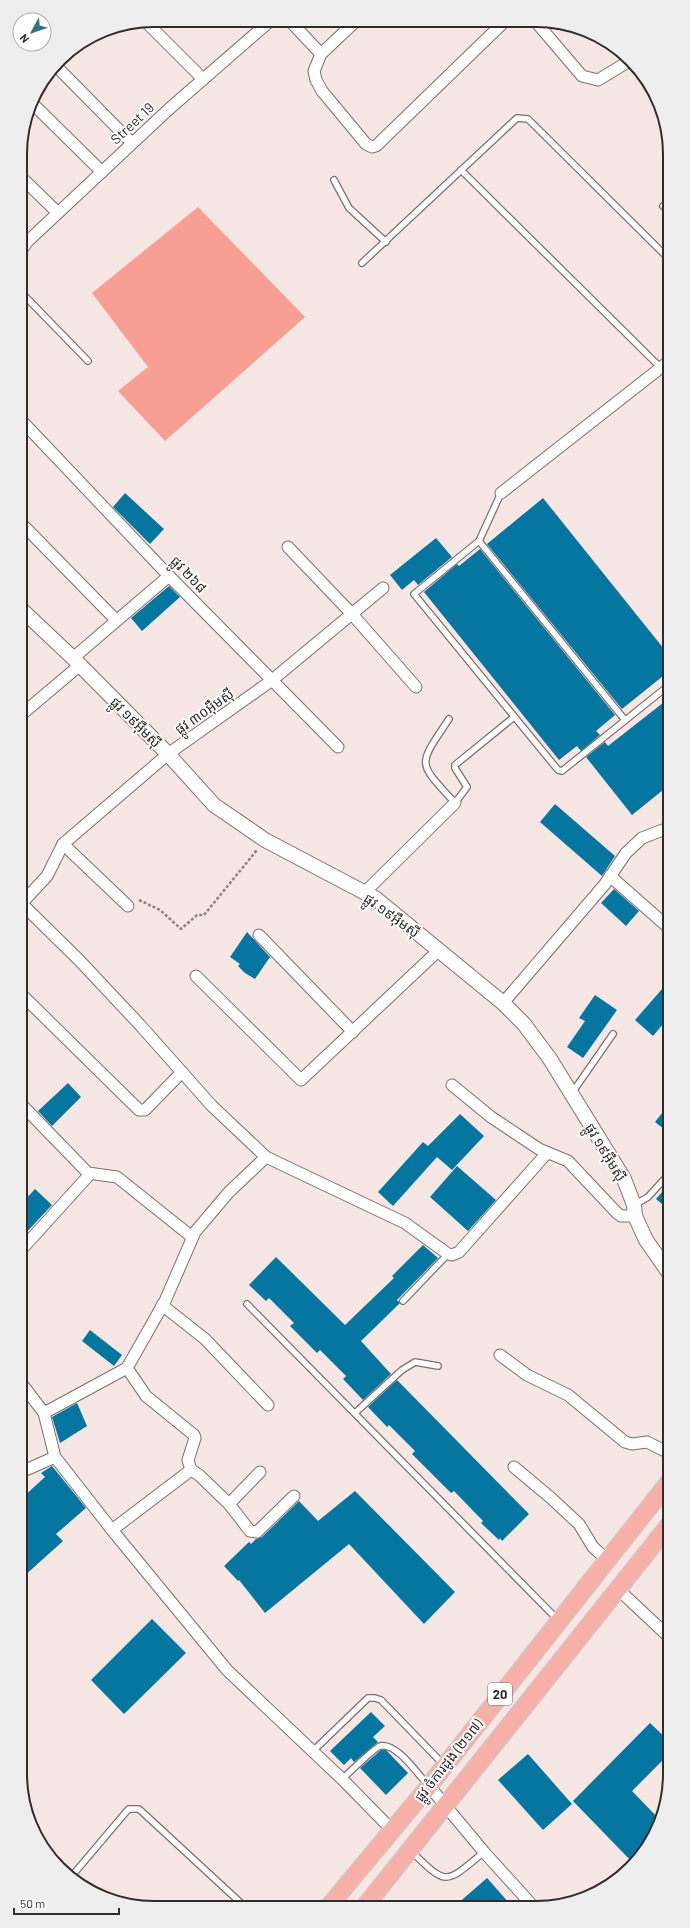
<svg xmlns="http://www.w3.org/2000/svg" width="690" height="1928" viewBox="0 0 690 1928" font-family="Barlow,'Noto Sans Khmer',sans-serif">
	<rect width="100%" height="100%" fill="#f6e7e5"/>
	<!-- water -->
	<path fill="#f79f93" d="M198,207L305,317L165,441L118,391L148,367L92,293Z"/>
	<!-- building -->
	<g fill="#05769f">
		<path d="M125,493L164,529L150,544L113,507Z"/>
		<path d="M543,498L668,654V672L622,709L487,544Z"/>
		<path d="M436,538L452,557L418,585L414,580L402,590L390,575Z"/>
		<path d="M480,549L615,715L596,731L600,735L581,751L577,746L559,760L424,592L457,564L459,566Z"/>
		<path d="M169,586L180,597L142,631L131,618Z"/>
		<path d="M668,699V786L632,815L586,757L605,742L608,746Z"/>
		<path d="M555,804L615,856L602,876L540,822Z"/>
		<path d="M614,889L639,911L626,926L601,903Z"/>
		<path d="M247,932L270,957L255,979L245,973L238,966L240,964L230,957Z"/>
		<path d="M669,981V1017L653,1036L635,1020Z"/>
		<path d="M595,995L617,1010L583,1058L567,1047L585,1021L579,1018Z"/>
		<path d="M68,1083L81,1097L52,1126L38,1111Z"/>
		<path d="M669,1104V1133L655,1122Z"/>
		<path d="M460,1114L484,1136L452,1170L437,1157L393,1206L378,1192L423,1142L428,1146Z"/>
		<path d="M457,1166L496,1200L468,1231L430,1197Z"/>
		<path d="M669,1184V1210L656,1199Z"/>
		<path d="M35,1189L52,1205L22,1237V1203Z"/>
		<path d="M423,1245L438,1258L397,1300L400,1303L361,1341L391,1374L363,1400L343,1379L346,1376L320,1350L317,1353L290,1326L294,1323L269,1298L266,1301L249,1285L276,1257L345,1325L394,1278L392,1276Z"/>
		<path d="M90,1330L122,1355L114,1366L82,1341Z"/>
		<path d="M397,1380L529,1514L502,1541L500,1538L499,1540L481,1523L483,1521L454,1491L451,1493L412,1454L415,1451L389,1425L387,1427L368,1407Z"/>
		<path d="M77,1403L87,1426L60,1443L52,1417Z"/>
		<path d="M52,1466L86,1508L56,1534L63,1541L22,1578V1498L45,1477L41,1473Z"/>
		<path d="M355,1491L455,1592L424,1624L349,1544L265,1613L239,1580L238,1581L224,1566L249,1542L251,1544L256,1539L262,1537L299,1501L318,1521Z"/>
		<path d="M152,1619L186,1653L124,1714L91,1680Z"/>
		<path d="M371,1712L385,1726L373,1737L378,1742L354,1762L351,1758L344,1765L330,1751Z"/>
		<path d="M650,1723L670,1742V1753L632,1791L661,1821L634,1864L573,1801Z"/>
		<path d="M381,1750H386L408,1773L386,1795L360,1768Z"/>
		<path d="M528,1754L572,1804L543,1830L498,1780Z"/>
		<path d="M487,1878L511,1905H456Z"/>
	</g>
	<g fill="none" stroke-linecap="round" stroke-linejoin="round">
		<!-- service casing -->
		<g stroke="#7c6f6d" stroke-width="8">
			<g id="service">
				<path d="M461,170L661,368"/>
				<path d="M334,180L349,208L386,242"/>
				<path d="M663,206L667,210"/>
				<path d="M362,263L517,118L528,119L668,258"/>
				<path d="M21,292L88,361"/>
				<path d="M501,493L479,541L414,594L558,770L562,771L668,686"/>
				<path d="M479,541L625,720"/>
				<path d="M449,719C417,767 417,761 455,803L467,787L455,768V765L514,717"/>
				<path d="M572,1093L613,1034"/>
				<path d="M634,1205L648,1197L669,1174"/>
				<path d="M403,1301L448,1254"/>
				<path d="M247,1304L558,1620"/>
				<path d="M355,1413L402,1370L415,1362L438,1366"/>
				<path d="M313,1751L368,1698H375L381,1700L443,1764"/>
				<path d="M342,1779C349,1773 374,1748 380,1746C396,1742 417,1773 427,1784"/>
				<path d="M411,1851C448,1887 445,1884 484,1852"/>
				<path d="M71,1877L126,1812L129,1809H139L243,1905"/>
			</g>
		</g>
		<!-- minor casing -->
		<g stroke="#7c6f6d" stroke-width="13">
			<g id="minor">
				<path d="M290,21L321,54"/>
				<path d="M356,21L321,54L314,71L316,80L322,91L366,144L372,147L376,146L504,22"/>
				<path d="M146,22L203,79"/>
				<path d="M536,22L582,76L598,80L631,60"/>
				<path d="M56,66L132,143"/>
				<path d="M32,103L102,172"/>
				<path d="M20,176L58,213"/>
				<path d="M20,252L28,241L169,109L270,21"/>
				<path d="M21,420L169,576L338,747"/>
				<path d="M501,493L668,362"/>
				<path d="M21,523L116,620"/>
				<path d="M288,547L351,613L416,687"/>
				<path d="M73,658L169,576"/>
				<path d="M21,715L80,665"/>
				<path d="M63,844L128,906"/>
				<path d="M610,876L669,928"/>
				<path d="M364,893L455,803"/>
				<path d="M21,904L47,876L63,844L168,754L271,681L383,588"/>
				<path d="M22,904L79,960L140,1025L212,1106L266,1157L405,1223L448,1254L452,1255L459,1252L547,1153"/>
				<path d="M259,935L353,1032"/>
				<path d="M196,976L301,1080L439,950"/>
				<path d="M21,994L139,1110H145L182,1072"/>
				<path d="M503,1003L605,884L626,853L642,838L668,828"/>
				<path d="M452,1085L491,1117L539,1149L568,1161L617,1213L621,1216H635"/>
				<path d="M22,1105L88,1173L117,1177L192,1237"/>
				<path d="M266,1157L229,1192L195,1232L165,1301L127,1368L146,1396L194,1435L195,1438L188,1460L191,1470L199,1475L229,1504L250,1531L257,1532L294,1496"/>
				<path d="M22,1249L90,1174"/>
				<path d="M162,1305L205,1339L268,1405"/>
				<path d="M500,1355L527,1375L568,1395L625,1442L632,1444L647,1442L669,1453"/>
				<path d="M22,1384L44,1413L55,1457L112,1530L227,1670L342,1779L392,1830"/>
				<path d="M44,1413L127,1368"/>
				<path d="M514,1467L551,1498L579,1524L593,1547L607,1560"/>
				<path d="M22,1469H28L55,1457"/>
				<path d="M229,1504L260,1472"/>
				<path d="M112,1530L191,1470"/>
				<path d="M618,1589L670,1638"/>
				<path d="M429,1786L484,1852L532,1905"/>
			</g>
		</g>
		<!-- tertiary casing -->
		<g stroke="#7c6f6d" stroke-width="16">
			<path id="tertiary" d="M21,609L73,658L168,754L214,805L265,840L375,898L503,1003L524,1024L550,1059L624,1179L634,1205L635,1216L646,1240L669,1273"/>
		</g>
		<!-- primary casing -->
		<g stroke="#c9c8c8" stroke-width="19">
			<g id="primary">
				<path d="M330,1905L429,1786L669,1482"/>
				<path d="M366,1905L669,1525"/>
			</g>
		</g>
		<!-- path -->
		<path stroke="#8d8381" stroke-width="2.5" stroke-dasharray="3 2" stroke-linecap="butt" d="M139,900L160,910L181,929L197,915H204L257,850"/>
		<!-- service -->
		<use href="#service" stroke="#fff" stroke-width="5.5"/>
		<!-- minor -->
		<use href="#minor" stroke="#fff" stroke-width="11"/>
		<!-- tertiary -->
		<use href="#tertiary" stroke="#fff" stroke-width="14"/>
		<!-- primary -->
		<use href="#primary" stroke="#f8b1a9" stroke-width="17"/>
	</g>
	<g text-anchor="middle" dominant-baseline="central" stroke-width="4" stroke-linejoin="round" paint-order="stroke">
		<!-- shield labels -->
		<rect fill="#fff" stroke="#6f6b6b" stroke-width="1" x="488" y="1683" width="24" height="22" rx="3"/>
		<g font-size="13" font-weight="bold" fill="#312c2b">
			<text x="500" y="1694">20</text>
		</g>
		<!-- street labels -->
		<g font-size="14" fill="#312c2b" stroke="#fff">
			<text transform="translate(132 123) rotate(-43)">Street 19</text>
			<text transform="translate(189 574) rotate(46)">ផ្លូវ ២៦៨</text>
			<text transform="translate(204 711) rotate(-35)">ផ្លូវ ៣០អ៊ឹមស៊ី</text>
			<text transform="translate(136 722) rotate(45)">ផ្លូវ ១៩អ៊ឹមស៊ី</text>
			<text transform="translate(392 915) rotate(36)">ផ្លូវ ១៩អ៊ឹមស៊ី</text>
			<text transform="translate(606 1152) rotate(59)">ផ្លូវ ១៩អ៊ឹមស៊ី</text>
			<text transform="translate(448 1760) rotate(-52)">ផ្លូវ ចំការដូង (២១៧)</text>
		</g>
	</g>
	<!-- crop -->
	<path d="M0 0H690V1928H0ZM154 27H536A127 127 0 0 1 663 154V1774A127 127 0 0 1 536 1901H154A127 127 0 0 1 27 1774V154A127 127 0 0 1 154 27Z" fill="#efeeee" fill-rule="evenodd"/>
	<path fill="none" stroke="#312c2b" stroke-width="2" d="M154 27H536A127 127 0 0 1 663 154V1774A127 127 0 0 1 536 1901H154A127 127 0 0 1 27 1774V154A127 127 0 0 1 154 27Z"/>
	<!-- north arrow -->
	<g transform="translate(32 32) rotate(230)"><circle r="19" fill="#ffffff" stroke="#adabaa"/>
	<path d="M0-3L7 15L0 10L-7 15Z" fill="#386f8a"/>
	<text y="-6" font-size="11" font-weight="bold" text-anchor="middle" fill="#312c2b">N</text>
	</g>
	<!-- scale -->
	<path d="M14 1908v6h105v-6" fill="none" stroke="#312c2b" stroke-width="2"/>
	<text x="20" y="1908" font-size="12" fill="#312c2b" stroke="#ffffff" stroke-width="3" paint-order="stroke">50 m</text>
</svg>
